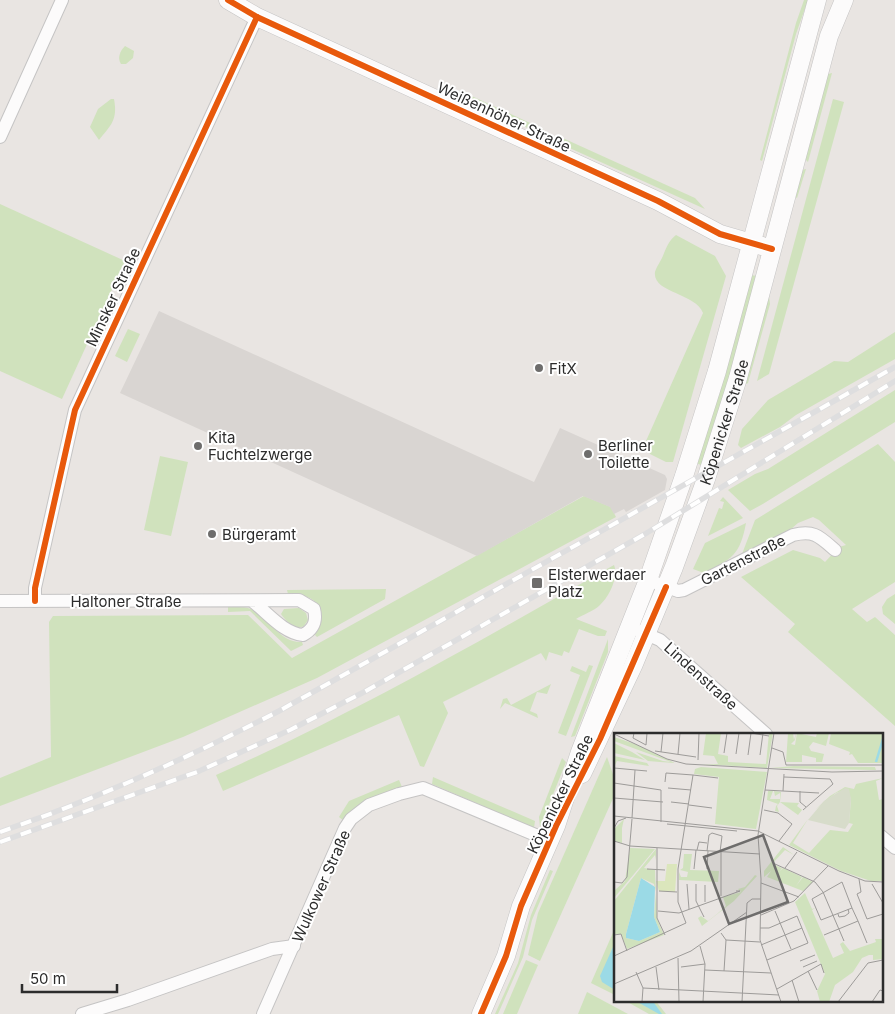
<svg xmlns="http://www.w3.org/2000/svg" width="895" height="1014" viewBox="0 0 895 1014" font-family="Inter,sans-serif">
	<rect width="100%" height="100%" fill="#e9e5e2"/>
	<!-- green -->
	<g fill="#d0e2bd">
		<path d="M804,0H808L796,34L762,161L760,160L796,23Z"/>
		<path d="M125,46L134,51L133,58L126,64H121C117,58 120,51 125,46Z"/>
		<path d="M832,73L808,162L805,159L828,74Z"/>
		<path d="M463,92L543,129L539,133L460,98Z"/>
		<path d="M111,99H114C118,120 111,125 99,140L90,127L98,109Z"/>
		<path d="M833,99L844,102L769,374L757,381Z"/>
		<path d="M556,135L695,198L705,209L554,141Z"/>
		<path d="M806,169L797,198L795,197L802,170Z"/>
		<path d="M0,204L125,261L62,399L0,371Z"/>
		<path d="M676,235L715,256L726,276L673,462H666L650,454L646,441L703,313C696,293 652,293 655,272C656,268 660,262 662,258C666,249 668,241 676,235Z"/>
		<path d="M750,275L757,276L706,467L696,463Z"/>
		<path d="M769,296L770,304L748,383L744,385Z"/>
		<path d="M104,317L108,319L94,348L90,346Z"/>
		<path d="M128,329L140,334L127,362L115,356Z"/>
		<path d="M895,332V359L796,415L780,427L741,448L738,445L742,429L768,400L834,361L848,362Z"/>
		<path d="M895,390V422L761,505L750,511L728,490L755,474L768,469Z"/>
		<path d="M878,444L895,462V582L852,609L867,622L875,617L895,635V726L788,632L795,624L741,577L793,550L820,558L825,562L839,547L846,545L819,520L813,517L798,523L790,530L742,554L755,520Z"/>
		<path d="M160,456L188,462L171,536L144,530Z"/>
		<path d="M584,496L611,507L616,517L317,678L183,737L0,806V778L51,757L49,622L53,616L248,615L292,658Z"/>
		<path d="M723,497L743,518L708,536L719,508L722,509L724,502L720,501Z"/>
		<path d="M746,523C740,555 732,559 704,573L693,569L705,543Z"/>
		<path d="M614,565C619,577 609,597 600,605C594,611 582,615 576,619L607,631L605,636H598L579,629L569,653L564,651L562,656L549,652L546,661L541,653L443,702L448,713L424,767L420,766L399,715L223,791L216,775C354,714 483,639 614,565Z"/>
		<path d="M386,589L385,599L317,637L315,635C332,610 315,593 288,594L287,590Z"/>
		<path d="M895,594V624L883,614L882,607L887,599Z"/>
		<path d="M228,607C238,607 247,606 256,611C272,621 280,643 302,642L303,645L291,651L250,611L228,612Z"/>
		<path d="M299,608L306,613L308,620L304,626C294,631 287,622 281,614L284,609Z"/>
		<path d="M608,639V652L575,736L571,737Z"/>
		<path d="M589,665L593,666L566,736L558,733L580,675L570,671L572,666L586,672Z"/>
		<path d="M551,684L547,694L537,692L530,711L537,714L538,718L505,703L500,709L503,699L507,698L511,705Z"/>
		<path d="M607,757L615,780V794L540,961L528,955L538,913Z"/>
		<path d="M562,758L566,762L540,827L539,817Z"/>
		<path d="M433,777L535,821L534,828L432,784Z"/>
		<path d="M399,780L402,787L344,821L339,817L349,801Z"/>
		<path d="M550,870L553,871L532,920L523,957L498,1014H495L518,963L531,915Z"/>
		<path d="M615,928V995L591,983Z"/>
		<path d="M526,960L538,965L517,1014H503Z"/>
		<path d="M587,992L628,1014H578Z"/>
		<path d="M624,1000H655L666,1014H649Z"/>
	</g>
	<!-- plaza -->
	<path fill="#d9d5d2" d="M159,311L534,482L560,428L665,475L667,479L665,490L626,512L624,509L614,514L610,507L583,496L477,556L120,393Z"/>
	<!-- water -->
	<g fill="#9bdae6">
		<path d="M613,947L615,950V990L602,982L600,976Z"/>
		<path d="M634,1000H652L662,1014H659Z"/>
	</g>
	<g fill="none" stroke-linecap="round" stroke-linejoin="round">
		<!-- street casing -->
		<g stroke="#c5c4c4" stroke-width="14">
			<g id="street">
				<path d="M0,137L62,0"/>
				<path d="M648,580L678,591L684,590L793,535C814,530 819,536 835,550"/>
				<path d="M0,601L299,600L314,609C317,621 314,629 303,635C283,633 268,613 252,601"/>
				<path d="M35,601V588L75,410L257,17"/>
				<path d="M639,631L660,640L766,734"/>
				<path d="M881,836L895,848"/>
				<path d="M82,1014L128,1000L272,949L294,946"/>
				<path d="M263,1014L345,828L351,819L369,805L399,794L423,788L550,841"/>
			</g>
		</g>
		<!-- secondary casing -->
		<g stroke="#c5c4c4" stroke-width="19">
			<g id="secondary">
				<path d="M228,0L257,17L658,201L720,234L762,246"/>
				<path id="s1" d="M582,774L633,666L674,567L706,479L738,378L829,36L844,0"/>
				<path d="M481,1014L506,956L521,906L556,826L580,752L648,580L684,476L717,371L817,0"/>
			</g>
		</g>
		<!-- street -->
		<use href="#street" stroke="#fcfbfb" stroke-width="12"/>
		<!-- secondary -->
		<use href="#secondary" stroke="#fcfbfb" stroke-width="18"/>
		<!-- rail casing -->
		<g stroke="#dededf" stroke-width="5.5">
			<g id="rail">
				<path d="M0,832C96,799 188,758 279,711L895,367"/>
				<path d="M0,842L197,772L290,730L364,692L645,534L895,381"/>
			</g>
		</g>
		<!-- rail -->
		<use href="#rail" stroke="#fff" stroke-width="4" stroke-dasharray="11" stroke-linecap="butt"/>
		<!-- cycleway casing -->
		<g stroke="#fff" stroke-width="9">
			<g id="cycleway">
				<path d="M228,0L257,17L658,201L720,234L772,249"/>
				<path d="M35,601V588L75,410L257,17"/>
				<path d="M481,1014L506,956L521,906L556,826L600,739L666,587"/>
			</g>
		</g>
		<!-- cycleway -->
		<use href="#cycleway" stroke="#e8590c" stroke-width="6"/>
	</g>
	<!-- markers -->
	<g fill="#6e6d6c" stroke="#fff" stroke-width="2">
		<circle cx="539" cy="368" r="5"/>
		<circle cx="198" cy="446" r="5"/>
		<circle cx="588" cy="454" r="5"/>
		<circle cx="212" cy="534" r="5"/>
		<rect x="531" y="577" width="12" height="12" rx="2.5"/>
	</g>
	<g text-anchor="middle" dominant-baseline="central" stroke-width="4" stroke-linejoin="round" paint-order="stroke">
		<!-- street labels -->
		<g font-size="15" fill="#2c2c2c" stroke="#fff">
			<text transform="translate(504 117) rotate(25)">Weißenhöher Straße</text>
			<text transform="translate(113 297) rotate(-65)">Minsker Straße</text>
			<text stroke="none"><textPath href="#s1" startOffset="380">Köpenicker Straße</textPath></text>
			<text transform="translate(743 560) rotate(-27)">Gartenstraße</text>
			<text x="126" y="601">Haltoner Straße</text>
			<text transform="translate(701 676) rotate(42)">Lindenstraße</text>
			<text transform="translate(560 794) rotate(-64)">Köpenicker Straße</text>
			<text transform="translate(321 886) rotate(-66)">Wulkower Straße</text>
		</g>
		<!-- poi labels -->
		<g font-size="15" fill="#2c2c2c" stroke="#fff" text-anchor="start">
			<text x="549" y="368">FitX</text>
			<text x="208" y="437">Kita<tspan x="208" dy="17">Fuchtelzwerge</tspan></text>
			<text x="598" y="445">Berliner<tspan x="598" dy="17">Toilette</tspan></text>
			<text x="222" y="534">Bürgeramt</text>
			<text x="548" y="574">Elsterwerdaer<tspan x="548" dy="17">Platz</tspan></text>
		</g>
	</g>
	<!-- overview -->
	<g transform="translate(614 733)">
		<rect width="269" height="269" fill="#e9e5e2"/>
		<path d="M92,0H107L104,21L114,23V29L152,31L155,0H159L153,35L87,31H104L100,23L89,22ZM174,0H179L180,7L182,0L181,7L177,11L181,12L183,0L202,4L203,0H215L212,13L199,9L195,14L197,18L210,21L208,29H189H202V25L188,22V29H172ZM217,0H269V30H244L238,21L235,22L236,19L215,11ZM0,4L21,11L61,30L46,29L34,28L22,19L49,28L57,29L0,8ZM0,10L18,19L31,27L0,20ZM0,23L33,30L35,33L3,28L0,34ZM180,33L261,34L262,37L157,35ZM87,34L153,39L142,96L101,91L105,44L80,41L81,36ZM269,45L262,48L265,67L269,66V148H257L227,138L175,112L194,86L179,110L195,120L216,97L234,99L239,91L235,90L237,66L233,56L222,60L201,77L216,63L231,54L240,56L242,51ZM154,58H159L156,66H166V60L161,63L160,58L167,59L166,69L185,70L183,73L188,77L184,82L166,69L163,73L165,79L161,78L162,73L164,71L153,67ZM10,86L8,95V110L0,108V96ZM169,114L180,122L171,117L158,131L168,135L166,138L169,135L188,144L182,153L189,144L199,149L189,158L153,144L157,138L150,144V138ZM16,115L41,116L0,165L1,157L11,148ZM42,116V127L41,122L30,135L41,137L43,186L50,202L13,216L7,201H0V168ZM27,145L40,151L42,159L40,184L46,199L25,208L12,205V201ZM70,121H78L76,137L105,138L104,149L65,147V139L67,144H73L74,139L66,137L69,135ZM141,142L143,143L120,168L88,193L84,185L87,183L94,188L103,181L112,173L109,164L127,159L124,156L131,154ZM191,160L194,167L197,166L194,167L198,176L201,175L198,177L219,225L230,220L226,211L229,209L236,218L262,209L261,206H269V226L259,227V222H255L248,225L239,239L221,252L215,269H206L203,258L211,241L181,169Z" fill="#d0e2bd" fill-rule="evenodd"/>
		<path d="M231,55L235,56L237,66L235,90L231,96L194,87L210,68Z" fill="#d7dcca"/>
		<path d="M53,131H63L61,159L45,158L42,148H51Z" fill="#dbe6bc"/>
		<path d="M27,145L41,154L40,184L46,199L25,208L12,205V201Z" fill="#9bdae6"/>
		<path fill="none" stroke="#9bdae6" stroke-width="2.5" d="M262,29L269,6"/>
		<path fill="none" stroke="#9d9b99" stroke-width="1" d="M20,0L19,5L32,12L33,0M137,0L155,3M160,0L144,102L147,146L146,207L167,269M0,1L53,26L72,31L218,39L269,38M158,15L169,19L172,32M41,18L82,24M47,19L49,0M110,20L113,0M64,21L66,0M122,21L125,0M134,22L137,0M146,22L149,0M84,27L85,0M172,32H269M0,35L33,38M170,44L216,46L219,51L189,77M51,49L52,40L79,42M0,50L47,57V89M54,55L77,57M151,57L205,60M169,58L170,41M186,58V69L192,74M0,65L49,69M57,69L75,71M75,72L98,75M150,77L164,80L178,91L165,108M0,83L144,98L225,138L251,148L269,149M18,85L21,37M53,91L123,98M0,95L4,88L12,85M0,108L16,113L146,121M43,115V185L51,202M83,117L85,109L93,110M93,118L95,102L98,100L108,103L106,119M107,119V163M161,131L201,149L209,159L230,208M171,135L183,119M33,136L51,137M80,136L82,117M93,136L94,118M245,146L247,159L243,161L253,186L269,181M0,149L8,150L13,144L18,86M147,150L185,164M73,151L75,176M82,151V168L90,184M258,151L269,170M91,152V169M45,158L63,159M238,175L207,187L198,166L228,149L238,175L244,188L253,210M44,178L65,180L126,158H122M161,178L177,216M224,181L225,184L231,183L235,180L234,176M147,182L180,168L214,133M146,195H155L183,183L194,210L153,227M107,200L112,207L110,238M0,202L7,201L13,218M210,202L244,188M112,207L146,209M147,212L188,195M86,213L91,231L89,269M0,223L72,190L64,169V136L79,42L104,45M64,225L65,269M186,228L201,222M42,234L45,257M67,234L91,231M189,234L203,228M91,237L157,240M194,238L203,257M22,239L29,255L28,269M178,247L185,269M0,251L77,218L133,179M29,255L165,262M163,256L207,231L210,240M128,269L133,170L138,166H147M224,269L254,230L269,227M258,269L266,257L269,258"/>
		<path fill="#6e6d6c" fill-opacity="0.15" stroke="#6e6d6c" stroke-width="2.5" d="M149,102L174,169L115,191L90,124Z"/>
		<rect width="269" height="269" fill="none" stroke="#2c2c2c" stroke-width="2.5"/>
	</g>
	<!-- scale -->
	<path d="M22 984v8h95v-8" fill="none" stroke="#2c2c2c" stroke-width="2.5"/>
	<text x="30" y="984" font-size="15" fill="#2c2c2c" stroke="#ffffff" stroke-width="4" paint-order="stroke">50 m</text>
</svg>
